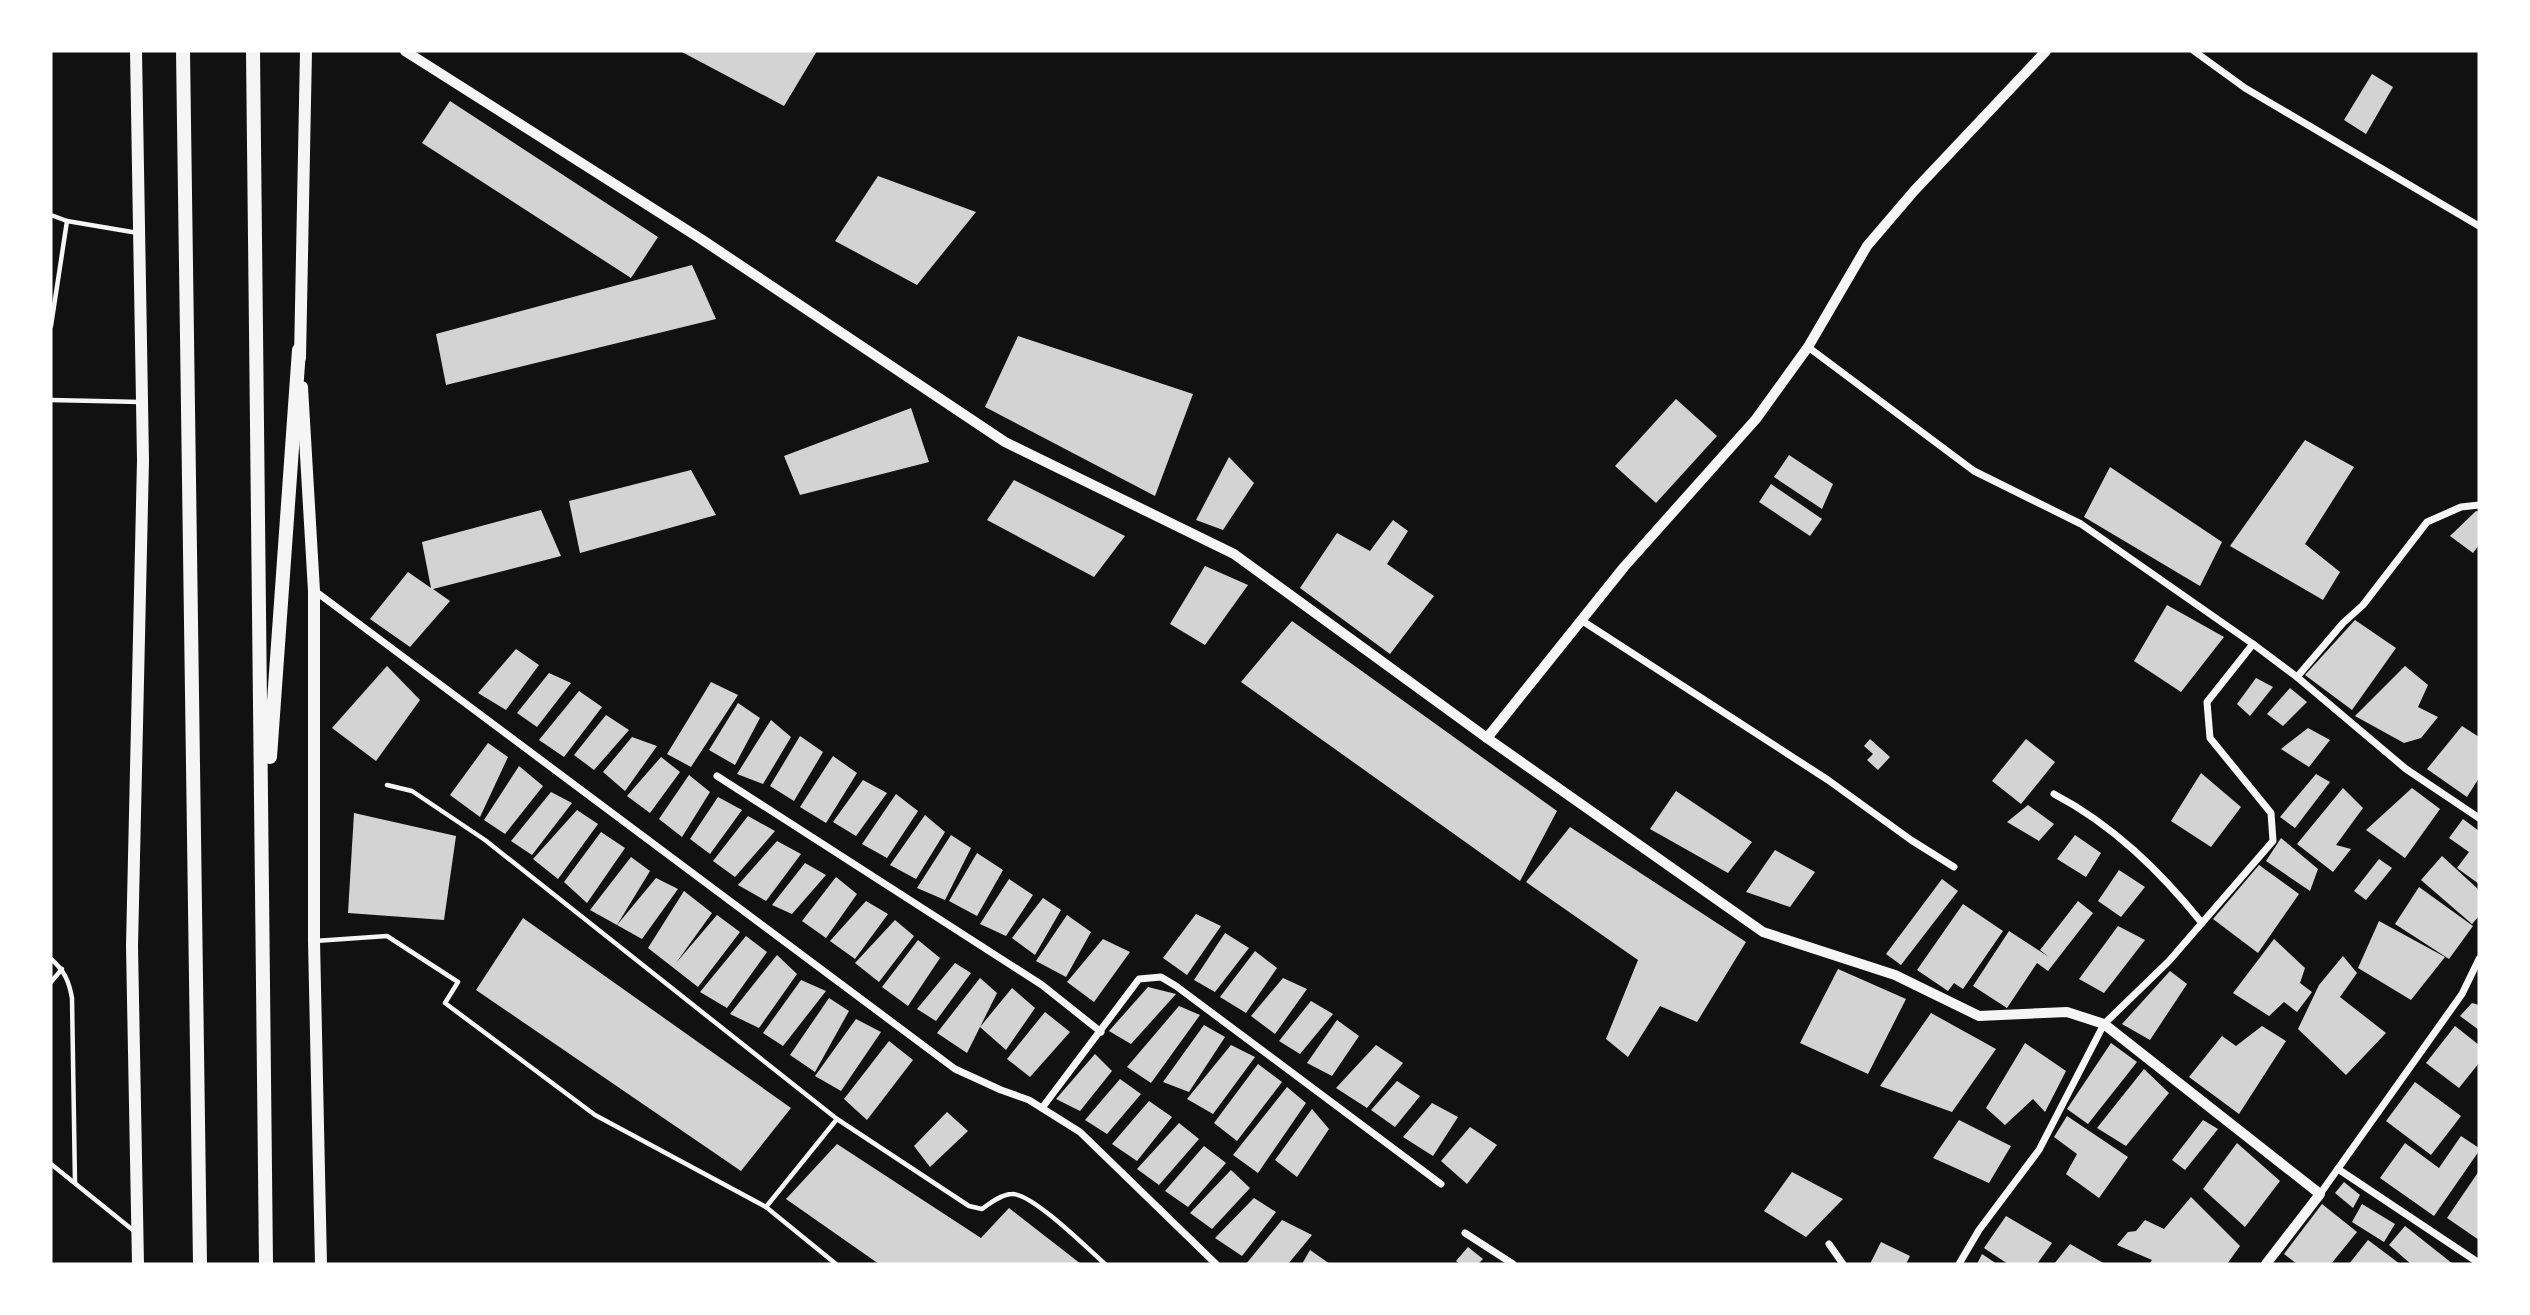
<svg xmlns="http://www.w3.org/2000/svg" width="2530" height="1315" viewBox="0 0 2530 1315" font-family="'Nunito Sans',sans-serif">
	<rect width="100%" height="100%" fill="#111"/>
	<!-- building -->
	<g fill="#d3d3d3">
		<path d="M680,51H817L784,106Z"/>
		<path d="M2372,74L2393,87L2366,134L2344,120Z"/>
		<path d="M450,101L658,237L631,278L422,143Z"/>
		<path d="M878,176L976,212L917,285L835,241Z"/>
		<path d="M692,265L716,319L446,385L436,334Z"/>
		<path d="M1018,336L1193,394L1155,496L985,407Z"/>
		<path d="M1676,399L1717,436L1656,503L1615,466Z"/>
		<path d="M911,408L929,462L800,495L784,456Z"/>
		<path d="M2305,440L2354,467L2305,544L2340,572L2323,600L2230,546Z"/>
		<path d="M1789,455L1833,484L1822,509L1774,477Z"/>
		<path d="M1229,457L1254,483L1223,530L1196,520Z"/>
		<path d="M2110,467L2222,542L2200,586L2084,517Z"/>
		<path d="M691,470L716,515L580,553L569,501Z"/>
		<path d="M1014,480L1125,536L1094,577L987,520Z"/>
		<path d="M1771,484L1822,519L1810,536L1759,502Z"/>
		<path d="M541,510L561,556L433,589L450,601L410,647L370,619L408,572L431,588L422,542Z"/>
		<path d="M2476,511L2479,512V545L2473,553L2450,536Z"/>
		<path d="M1393,520L1408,531L1387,564L1434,596L1390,654L1300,588L1337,533L1370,551Z"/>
		<path d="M1205,566L1248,585L1205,645L1170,624Z"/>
		<path d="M2167,605L2224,637L2181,692L2134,661Z"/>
		<path d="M2355,620L2396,648L2352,710L2305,675Z"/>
		<path d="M1292,621L1557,811L1520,881L1241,682Z"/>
		<path d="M516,649L539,665L506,710L478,693Z"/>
		<path d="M387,666L420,700L376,761L332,728Z"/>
		<path d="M2405,666L2428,685L2418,707L2438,717L2421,738L2404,743L2355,716Z"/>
		<path d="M549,673L571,683L537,727L517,713Z"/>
		<path d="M2256,678L2273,687L2250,716L2237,704Z"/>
		<path d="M711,682L738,695L691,767L667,754Z"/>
		<path d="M2290,688L2307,702L2283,726L2267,714Z"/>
		<path d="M579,691L602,707L564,757L539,740Z"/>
		<path d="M738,703L760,718L735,765L709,750Z"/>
		<path d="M606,715L629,730L594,770L574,755Z"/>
		<path d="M771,720L791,737L763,784L737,774Z"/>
		<path d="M2462,726L2479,737V778L2467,797L2427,769Z"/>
		<path d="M2308,728L2330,740L2309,767L2281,749Z"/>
		<path d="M800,736L823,752L794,801L770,786Z"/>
		<path d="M632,737L657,746L625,791L603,772Z"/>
		<path d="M1870,739L1890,757L1878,770L1867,760L1873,754L1864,746Z"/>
		<path d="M2026,739L2055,762L2021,804L1992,781Z"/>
		<path d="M488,743L508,757L480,817L450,795Z"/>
		<path d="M833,756L857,773L826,823L800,807Z"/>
		<path d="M661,757L680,772L650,813L627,796Z"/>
		<path d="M519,766L543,786L505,834L484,820Z"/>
		<path d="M2201,773L2241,807L2211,847L2171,821Z"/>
		<path d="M2316,774L2330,782L2295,828L2280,817Z"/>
		<path d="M689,775L710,792L682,837L659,819Z"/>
		<path d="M863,780L887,793L856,836L833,822Z"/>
		<path d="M2343,788L2363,808L2336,845L2351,849L2333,872L2297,844Z"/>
		<path d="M2412,788L2440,809L2405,858L2366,830Z"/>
		<path d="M1676,791L1752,842L1728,873L1650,829Z"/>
		<path d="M551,792L572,803L532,855L511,841Z"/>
		<path d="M896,794L918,811L887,858L862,844Z"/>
		<path d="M718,797L742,810L710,854L690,839Z"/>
		<path d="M2028,805L2054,824L2039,841L2007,822Z"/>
		<path d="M577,810L598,824L558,879L533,859Z"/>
		<path d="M354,813L456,836L444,920L348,913Z"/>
		<path d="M925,815L945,832L916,879L890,865Z"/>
		<path d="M748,816L775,831L735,877L713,861Z"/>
		<path d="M2463,819L2479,831V884L2457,868L2469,852L2449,838Z"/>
		<path d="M1570,827L1746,942L1697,1022L1660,1006L1628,1057L1606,1039L1638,960L1526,882Z"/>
		<path d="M601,832L625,848L587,903L564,882Z"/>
		<path d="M951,835L971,848L945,900L917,888Z"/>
		<path d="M2075,835L2101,853L2086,877L2057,859Z"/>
		<path d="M2281,838L2318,869L2310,891L2266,861Z"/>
		<path d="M777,841L801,854L766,901L738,885Z"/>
		<path d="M1775,850L1815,872L1790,907L1746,892Z"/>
		<path d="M977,853L1003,870L977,916L949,901Z"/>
		<path d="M2442,856L2479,890V916L2472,924L2421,880Z"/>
		<path d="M631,857L650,871L617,925L590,910Z"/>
		<path d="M2379,859L2392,868L2366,900L2354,891Z"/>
		<path d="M805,863L826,875L792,914L772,905Z"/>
		<path d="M2259,865L2299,894L2258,953L2213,919Z"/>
		<path d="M2119,870L2145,887L2121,917L2098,901Z"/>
		<path d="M836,877L857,894L826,938L802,921Z"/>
		<path d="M656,878L678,889L642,939L617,925Z"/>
		<path d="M1009,879L1033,895L1006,936L980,924Z"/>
		<path d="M1942,879L1958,891L1901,965L1886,954Z"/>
		<path d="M2419,887L2473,926L2449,959L2395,924Z"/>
		<path d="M684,891L712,913L676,963L717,915L740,932L698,987L648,948Z"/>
		<path d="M1043,898L1061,910L1035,955L1012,938Z"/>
		<path d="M866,901L888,914L855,959L830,941Z"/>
		<path d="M2078,901L2093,913L2048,971L2037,963L2007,1008L1973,986L2009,931L2049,957L2040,950Z"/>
		<path d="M1963,904L2003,931L1963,989L1954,983L1948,991L1917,970Z"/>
		<path d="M1196,914L1221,926L1187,975L1163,958Z"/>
		<path d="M1067,915L1091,932L1066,977L1036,961Z"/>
		<path d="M523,918L791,1108L741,1171L476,990Z"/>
		<path d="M895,920L914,936L879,982L855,963Z"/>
		<path d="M2379,921L2445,957L2411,1000L2358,968Z"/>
		<path d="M2118,926L2145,940L2104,993L2079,979Z"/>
		<path d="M1225,933L1249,948L1215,992L1194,980Z"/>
		<path d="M746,936L767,952L727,1008L700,992Z"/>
		<path d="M1103,939L1130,952L1094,1002L1067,982Z"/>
		<path d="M2274,939L2305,968L2300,983L2312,992L2297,1012L2284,1002L2269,1016L2233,993Z"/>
		<path d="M918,940L940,958L908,1006L882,987Z"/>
		<path d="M1255,951L1277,968L1246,1013L1220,997Z"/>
		<path d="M777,955L797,974L759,1028L730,1014Z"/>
		<path d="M2343,956L2357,973L2340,997L2386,1033L2346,1075L2298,1029L2319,985Z"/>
		<path d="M955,963L971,973L936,1021L917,1009Z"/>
		<path d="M1838,969L1906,999L1868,1074L1800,1043Z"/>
		<path d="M2170,971L2187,984L2150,1040L2122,1024Z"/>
		<path d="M980,978L997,993L980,1027L1012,988L1035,1008L1006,1050L980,1027L967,1053L937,1033Z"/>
		<path d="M1283,978L1307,989L1275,1034L1251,1016Z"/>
		<path d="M801,980L826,991L783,1046L763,1033Z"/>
		<path d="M1148,987L1176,994L1131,1044L1109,1031Z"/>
		<path d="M829,998L849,1011L815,1072L790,1055Z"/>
		<path d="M1311,1001L1333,1014L1300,1054L1279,1041Z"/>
		<path d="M2472,1003L2479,1005V1030L2460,1016Z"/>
		<path d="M1179,1006L1200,1015L1151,1083L1127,1067Z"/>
		<path d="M1045,1012L1070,1032L1030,1077L1007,1059Z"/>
		<path d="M1931,1013L1996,1049L1952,1112L1880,1086Z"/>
		<path d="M856,1019L881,1032L841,1091L815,1076Z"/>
		<path d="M1337,1020L1359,1036L1332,1076L1307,1063Z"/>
		<path d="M1204,1025L1225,1037L1189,1092L1163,1082Z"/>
		<path d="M2262,1026L2286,1041L2239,1114L2189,1077L2222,1036L2236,1046Z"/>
		<path d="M2455,1026L2479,1045V1063L2459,1088L2426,1063Z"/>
		<path d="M889,1041L913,1060L867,1120L844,1099Z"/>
		<path d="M2025,1043L2066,1071L2045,1112L2033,1099L2005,1125L1986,1108Z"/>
		<path d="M2111,1043L2137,1062L2088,1124L2067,1109Z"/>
		<path d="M1231,1045L1255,1057L1213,1114L1187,1099Z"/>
		<path d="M1376,1045L1403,1063L1367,1108L1336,1088Z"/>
		<path d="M1095,1054L1112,1071L1080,1111L1056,1099Z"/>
		<path d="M1258,1064L1282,1082L1237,1141L1214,1123Z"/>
		<path d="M2144,1069L2169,1093L2126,1146L2097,1128Z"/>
		<path d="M1120,1079L1141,1094L1107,1134L1085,1120Z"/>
		<path d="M1397,1081L1420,1096L1395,1127L1371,1110Z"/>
		<path d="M2415,1082L2461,1116L2431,1155L2386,1121Z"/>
		<path d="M1287,1087L1306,1103L1258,1173L1233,1155Z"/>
		<path d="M1149,1101L1172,1117L1137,1161L1112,1144Z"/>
		<path d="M1432,1103L1458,1117L1433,1156L1403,1137Z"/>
		<path d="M1312,1109L1329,1129L1297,1177L1275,1160Z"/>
		<path d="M947,1112L968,1131L930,1167L914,1146Z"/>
		<path d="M2067,1116L2128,1157L2099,1198L2066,1174L2077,1154L2054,1137Z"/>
		<path d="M1959,1120L2011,1146L1989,1183L1933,1158Z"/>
		<path d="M2203,1120L2218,1129L2185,1170L2172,1160Z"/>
		<path d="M1179,1123L1199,1139L1159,1185L1137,1169Z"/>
		<path d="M1470,1127L1497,1145L1467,1184L1441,1161Z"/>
		<path d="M2461,1136L2479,1148V1151L2434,1216L2380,1178L2405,1143L2439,1168Z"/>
		<path d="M2237,1143L2280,1181L2245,1227L2203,1189Z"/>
		<path d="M837,1144L981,1238L1009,1208L1081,1264H879L786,1199Z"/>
		<path d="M1204,1146L1226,1163L1188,1207L1165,1191Z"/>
		<path d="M1231,1170L1250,1188L1212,1229L1190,1213Z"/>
		<path d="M2479,1171V1240L2447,1218Z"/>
		<path d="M1792,1172L1843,1199L1806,1237L1764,1211Z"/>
		<path d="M2344,1182L2360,1195L2353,1208L2335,1193Z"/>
		<path d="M2191,1197L2240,1246L2227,1264H2149L2152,1260L2117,1245L2128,1232L2136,1231L2145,1220L2164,1229Z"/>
		<path d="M1254,1198L1276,1212L1242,1256L1215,1238Z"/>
		<path d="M2322,1204L2357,1232L2331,1264H2297L2284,1254Z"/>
		<path d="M2362,1204L2395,1224L2384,1242L2352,1222Z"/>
		<path d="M2006,1216L2052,1243L2037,1264H2008L1984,1248Z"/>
		<path d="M1282,1220L1312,1235L1288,1264H1246Z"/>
		<path d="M2405,1226L2453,1264H2411L2389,1245Z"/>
		<path d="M2368,1240L2400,1264H2349Z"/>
		<path d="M1881,1242L1910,1256L1906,1264H1870Z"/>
		<path d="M2070,1244L2105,1264H2054Z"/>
		<path d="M1468,1247L1483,1259L1478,1264H1460L1456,1261Z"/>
		<path d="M1310,1250L1330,1264H1302Z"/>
		<path d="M1982,1254L1997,1264H1977Z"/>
	</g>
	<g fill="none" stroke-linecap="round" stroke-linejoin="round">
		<!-- service -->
		<g stroke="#f5f5f5" stroke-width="4.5">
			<path d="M51,215L67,221L138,233"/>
			<path d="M51,326L67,221"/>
			<path d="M51,400L141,402"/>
			<path d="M387,785L412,791L485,840L837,1119L766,1207"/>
			<path d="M315,941L387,936L458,982L445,1003L595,1115L766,1207L836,1264"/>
			<path d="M51,959C64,970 69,981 72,998L75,1183"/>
			<path d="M51,982L62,969"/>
			<path d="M837,1119L969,1206L982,1209C990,1203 1002,1194 1012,1194C1032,1193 1088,1249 1105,1264"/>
			<path d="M51,1164L134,1231"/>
		</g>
		<!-- minor -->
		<g stroke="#f5f5f5" stroke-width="7">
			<path d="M2194,51L2245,88L2479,226"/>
			<path d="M1808,347L1974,471L2081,524L2253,644L2297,677L2406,769L2479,818"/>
			<path d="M315,591L955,1069L1001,1090L1029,1100L1080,1132L1216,1264"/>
			<path d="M1581,620L1828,780L1911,840L1954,867"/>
			<path d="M2297,677L2343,623L2363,605L2427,522L2461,507L2479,505"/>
			<path d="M717,776L1042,985L1101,1032"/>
			<path d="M2054,794C2113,825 2160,871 2202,923"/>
			<path d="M1042,1108L1139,979L1161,977L1176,986L1441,1184"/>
			<path d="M2338,1169L2479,1263"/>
			<path d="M2320,1194L2462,994L2479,959"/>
			<path d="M1465,1233L1513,1264"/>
			<path d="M1829,1244L1843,1264"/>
			<path d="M1959,1264L1979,1230L2039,1150L2104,1024L2169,961L2273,841L2271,813L2210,738L2207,702L2253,644"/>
		</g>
		<!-- tertiary -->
		<g stroke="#f5f5f5" stroke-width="10">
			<path d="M405,51L701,239L1005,442L1234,554L1487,738L1763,932L1895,975L1979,1016L2067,1012L2104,1024L2320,1194L2266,1264"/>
			<path d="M1487,738L1624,567L1756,419L1808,347L1867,246L1914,191L2046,51"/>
		</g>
		<!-- secondary -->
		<g stroke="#f5f5f5" stroke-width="12">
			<path d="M136,51L143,460L132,946L138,1264"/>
			<path d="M300,358L306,51"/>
			<path d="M302,387L314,591V941L321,1264"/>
		</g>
		<!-- primary -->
		<g stroke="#f5f5f5" stroke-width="14">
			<path d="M183,51L200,1264"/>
			<path d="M253,51L266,1264"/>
			<path d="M270,757L299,350"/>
		</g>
	</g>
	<!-- border -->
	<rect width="2530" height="1315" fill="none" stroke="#ffffff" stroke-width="105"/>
</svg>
